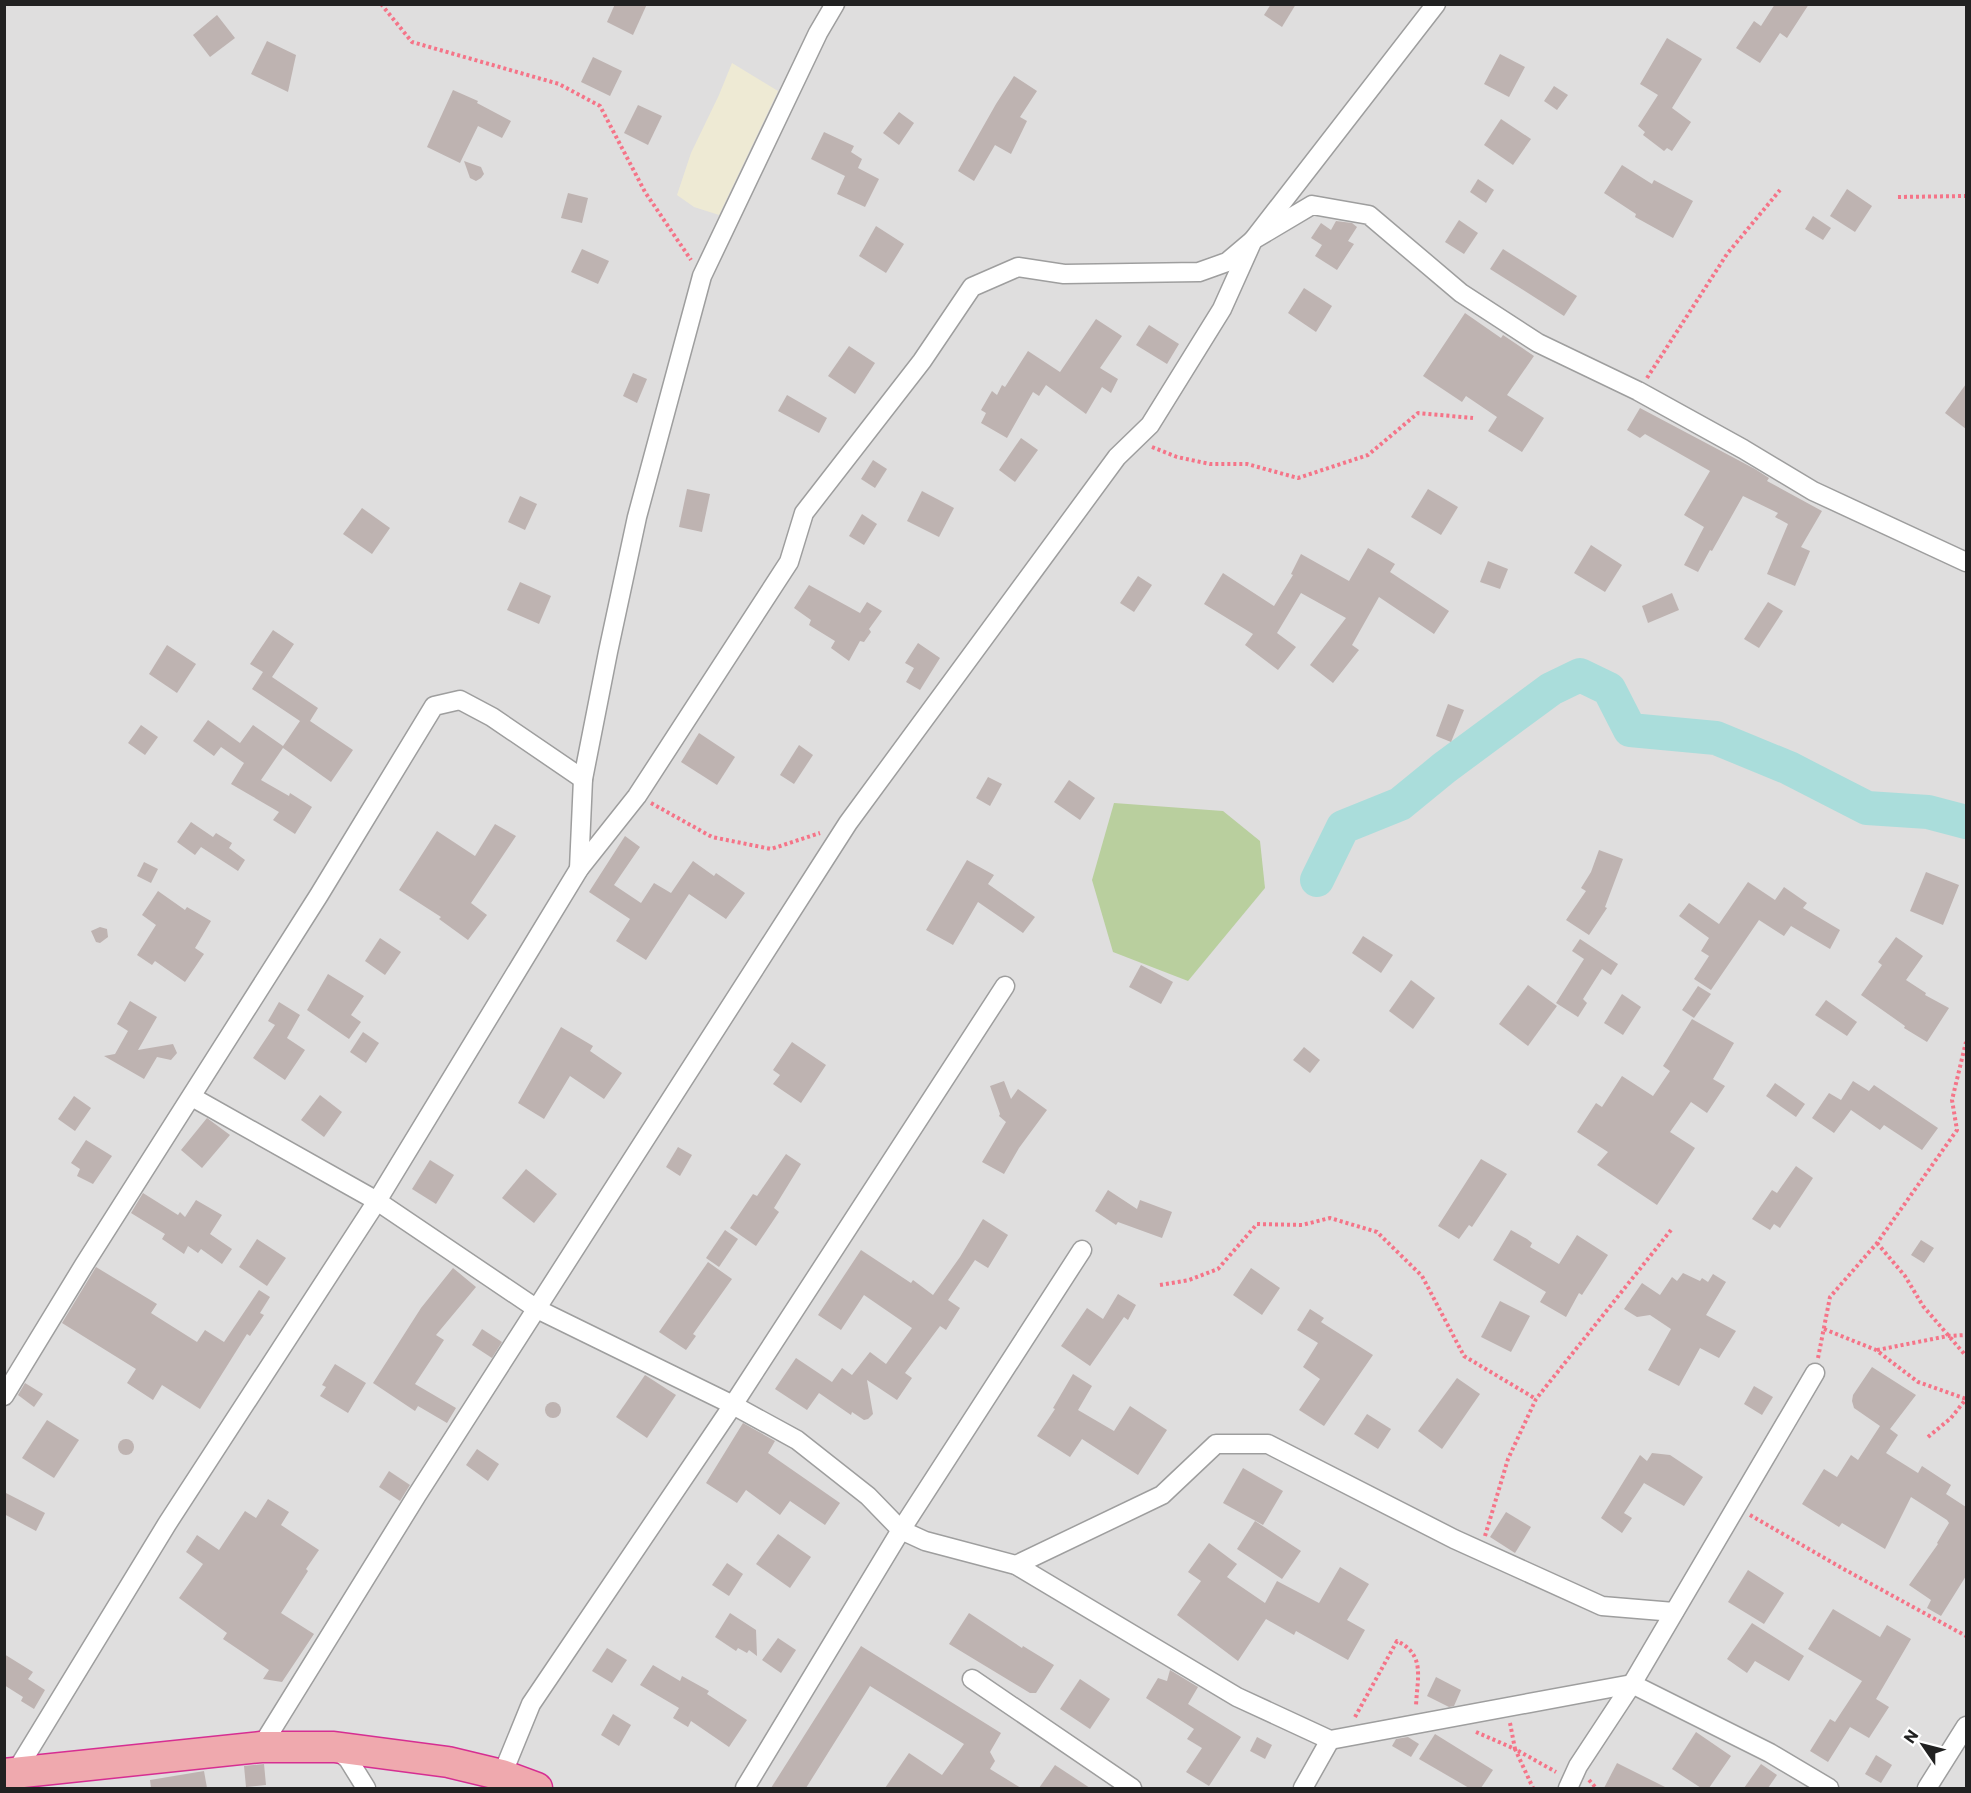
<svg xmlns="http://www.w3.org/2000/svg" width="1971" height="1793" viewBox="0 0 1971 1793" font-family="Commissioner,sans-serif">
	<rect width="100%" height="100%" fill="#f1ece8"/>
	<!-- residential -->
	<rect fill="#dfdede" x="5" y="5" width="1961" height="1783"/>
	<!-- farmland -->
	<path fill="#eeead4" d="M732,63L778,91L719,215L694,207L677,195L691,153L719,95Z"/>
	<!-- forest -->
	<path fill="#b9cf9e" d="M1114,803L1223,811L1260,841L1265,888L1188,981L1113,952L1092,880Z"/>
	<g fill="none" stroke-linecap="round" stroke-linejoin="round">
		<!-- river -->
		<path stroke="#aadddb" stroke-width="34" d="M1317,880L1343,827L1400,804L1444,768L1551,689L1580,675L1609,689L1630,730L1716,738L1789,768L1867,808L1928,812L1966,822"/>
	</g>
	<!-- building -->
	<g fill="#beb3b1">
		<path d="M615,4H647L633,35L607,22Z"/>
		<path d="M1271,4H1296L1282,27L1264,15Z"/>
		<path d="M1775,4H1809L1787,38L1780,33L1760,63L1736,48L1754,21L1761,26Z"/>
		<path d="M217,15L235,38L210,57L193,35Z"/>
		<path d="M1667,38L1702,59L1672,108L1691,122L1672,151L1667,148L1664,151L1643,135L1645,132L1638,126L1658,95L1640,84Z"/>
		<path d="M267,41L296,55L288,92L251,74Z"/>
		<path d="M1500,54L1525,67L1509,97L1484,84Z"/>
		<path d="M593,57L622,71L610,96L581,82Z"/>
		<path d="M1014,76L1037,91L1020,117L1027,121L1011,154L995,145L974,181L958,171L996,104Z"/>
		<path d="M1554,86L1568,95L1557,110L1544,101Z"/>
		<path d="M453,90L478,101L477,103L511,121L502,138L478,126L460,163L427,147Z"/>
		<path d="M638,105L662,116L648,145L624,133Z"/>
		<path d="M899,112L914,123L899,145L883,133Z"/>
		<path d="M1501,119L1531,139L1513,165L1484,145Z"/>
		<path d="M824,132L854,146L851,152L862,159L858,168L879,179L865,207L837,194L845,176L811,159Z"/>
		<path d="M464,161L481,167L484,174L481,178L476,181L470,178Z"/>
		<path d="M1622,165L1652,184L1654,180L1693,201L1673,238L1635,217L1636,214L1604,193Z"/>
		<path d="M1478,179L1494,190L1486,203L1470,192Z"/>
		<path d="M1847,189L1872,206L1855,232L1830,216Z"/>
		<path d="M568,193L588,198L582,223L561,218Z"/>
		<path d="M1813,216L1831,228L1823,240L1805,229Z"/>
		<path d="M1459,220L1478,233L1464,254L1445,242Z"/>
		<path d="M1336,221L1352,223L1357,227L1348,241L1354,244L1337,270L1315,256L1322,245L1311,238L1321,223L1331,230Z"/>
		<path d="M876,226L904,244L886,273L859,256Z"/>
		<path d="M582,249L609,261L598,284L571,272Z"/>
		<path d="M1503,249L1577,296L1564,316L1490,269Z"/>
		<path d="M1304,288L1332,306L1316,332L1288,313Z"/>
		<path d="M1465,313L1501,338L1503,335L1534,356L1507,395L1544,418L1522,452L1488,431L1497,417L1466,396L1462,402L1423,376Z"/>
		<path d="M1096,319L1122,336L1100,368L1118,379L1111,393L1102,387L1086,414L1046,385L1039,396L1033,392L1007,438L981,423L986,413L981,410L992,391L997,395L1002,385L1005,387L1028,351L1060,372Z"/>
		<path d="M1149,325L1179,344L1167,364L1136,345Z"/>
		<path d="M849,346L875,363L855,394L828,376Z"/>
		<path d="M633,373L647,379L637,403L623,396Z"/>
		<path d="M1966,384V429L1945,413Z"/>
		<path d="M787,395L827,418L819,433L778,411Z"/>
		<path d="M1640,408L1755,469L1769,478L1767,481L1822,511L1801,547L1810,551L1795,586L1767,574L1788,524L1775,517L1778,513L1743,496L1712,551L1710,550L1698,572L1684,565L1704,527L1684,515L1710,471L1645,434L1640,438L1627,430Z"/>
		<path d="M1021,438L1038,450L1015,482L999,470Z"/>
		<path d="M873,460L887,469L875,488L861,479Z"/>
		<path d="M687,489L710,494L702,532L679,527Z"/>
		<path d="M1428,489L1458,507L1441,535L1411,517Z"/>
		<path d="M922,491L954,508L939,537L907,521Z"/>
		<path d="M520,496L537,504L525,530L508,522Z"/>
		<path d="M362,508L390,528L372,554L343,534Z"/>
		<path d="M862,514L877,524L864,545L849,536Z"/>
		<path d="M1591,545L1622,565L1605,592L1574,573Z"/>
		<path d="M1368,548L1395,564L1390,572L1449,611L1434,634L1379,597L1352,645L1359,650L1333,683L1310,665L1346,618L1301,593L1277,633L1296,647L1278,670L1245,645L1253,634L1204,604L1223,573L1274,606L1293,575L1291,574L1301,554L1349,581Z"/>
		<path d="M1488,561L1508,569L1500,589L1480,582Z"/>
		<path d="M1138,576L1152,585L1134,612L1120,603Z"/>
		<path d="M520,582L551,596L539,624L507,610Z"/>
		<path d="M809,585L860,613L867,602L882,611L869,629L871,632L864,642L860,641L849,661L831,648L835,641L809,625L811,620L794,608Z"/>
		<path d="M1672,593L1679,610L1648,623L1642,606Z"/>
		<path d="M1768,602L1783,611L1759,648L1744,639Z"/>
		<path d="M273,630L294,644L272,677L318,708L310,721L353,750L331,782L283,748L261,780L289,796L290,793L312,807L295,834L273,820L279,812L231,784L244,763L221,747L214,756L193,741L208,720L240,743L253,725L283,746L300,721L252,689L263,672L250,664Z"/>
		<path d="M918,643L940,658L920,690L906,682L914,668L905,663Z"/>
		<path d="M167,645L196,664L177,693L149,674Z"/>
		<path d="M1448,704L1464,710L1451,742L1436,736Z"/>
		<path d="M141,725L158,737L145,755L128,743Z"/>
		<path d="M699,733L735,757L717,785L681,762Z"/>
		<path d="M799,745L813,755L794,784L780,775Z"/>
		<path d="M988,777L1002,784L990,806L976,798Z"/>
		<path d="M1069,780L1095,798L1080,820L1054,802Z"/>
		<path d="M191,822L213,837L216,833L232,843L229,848L245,860L238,871L201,847L195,855L177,842Z"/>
		<path d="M495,824L516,836L471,903L487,915L468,940L439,919L441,917L399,890L437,831L475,856Z"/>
		<path d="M625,836L640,847L614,885L641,903L654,883L671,893L693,861L714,876L716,873L745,893L726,919L689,894L646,960L616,941L630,919L589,892Z"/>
		<path d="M1599,850L1623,859L1605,907L1607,908L1589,935L1566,920L1586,891L1581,888L1591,872Z"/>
		<path d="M967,860L994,875L988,884L1035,917L1023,933L978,902L953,945L926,930Z"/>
		<path d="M144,862L158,869L151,883L137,876Z"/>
		<path d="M1926,872L1959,885L1943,925L1910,911Z"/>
		<path d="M1748,882L1775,900L1784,887L1807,903L1803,908L1840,930L1830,949L1791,926L1784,936L1759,920L1711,990L1694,979L1709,956L1701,951L1709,938L1679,916L1689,903L1719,924Z"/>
		<path d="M158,891L185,910L187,907L211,921L195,948L204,954L185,982L155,961L152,965L137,955L156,925L142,915Z"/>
		<path d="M100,927L107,929L108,937L100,943L96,942L91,931Z"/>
		<path d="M1363,936L1393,955L1381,973L1352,953Z"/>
		<path d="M1896,937L1923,956L1906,980L1926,993L1925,995L1949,1008L1927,1042L1904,1028L1905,1026L1861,995L1882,965L1878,962Z"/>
		<path d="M380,938L401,952L385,975L365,961Z"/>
		<path d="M1580,939L1618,964L1611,975L1602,969L1583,999L1587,1003L1578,1017L1556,1003L1584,959L1572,951Z"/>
		<path d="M1141,965L1173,982L1161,1004L1129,987Z"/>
		<path d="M328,974L364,996L351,1015L361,1022L349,1039L307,1010Z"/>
		<path d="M1411,980L1435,998L1413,1029L1389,1011Z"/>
		<path d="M1528,985L1557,1006L1528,1046L1499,1024Z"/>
		<path d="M1698,986L1711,994L1694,1018L1682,1010Z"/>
		<path d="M1622,994L1641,1007L1623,1035L1604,1023Z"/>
		<path d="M1826,1000L1857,1022L1847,1036L1815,1015Z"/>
		<path d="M130,1001L157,1017L138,1050L173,1044L177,1053L171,1060L157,1057L144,1079L104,1056L115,1054L128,1031L117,1024Z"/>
		<path d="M279,1002L300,1015L287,1038L305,1050L285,1080L253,1058L275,1025L268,1021Z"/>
		<path d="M1692,1019L1734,1043L1713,1079L1725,1086L1707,1113L1691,1102L1670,1132L1695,1148L1657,1205L1597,1165L1608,1152L1577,1132L1596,1103L1602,1107L1622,1076L1653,1096L1670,1071L1663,1066Z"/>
		<path d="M561,1027L593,1046L590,1051L622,1073L604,1099L570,1076L544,1119L518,1103Z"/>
		<path d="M363,1032L379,1043L366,1063L350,1052Z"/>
		<path d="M792,1042L826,1065L801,1103L773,1084L780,1075L773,1070Z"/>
		<path d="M1304,1047L1320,1060L1310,1073L1293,1060Z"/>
		<path d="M1004,1081L1011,1099L1018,1089L1047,1110L1019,1148L1004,1174L982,1162L1006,1122L999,1116L1000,1114L990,1086Z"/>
		<path d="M1853,1081L1869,1091L1874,1085L1938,1128L1922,1150L1884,1125L1880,1130L1851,1110L1834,1133L1812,1118L1829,1093L1841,1100Z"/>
		<path d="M1775,1083L1805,1104L1796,1117L1766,1096Z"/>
		<path d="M320,1095L342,1112L324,1137L301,1120Z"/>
		<path d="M74,1096L91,1108L75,1131L58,1119Z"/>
		<path d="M207,1118L230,1135L202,1168L181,1150Z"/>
		<path d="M86,1140L112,1156L93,1184L77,1176L80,1169L71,1163Z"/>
		<path d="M678,1147L692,1155L680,1176L666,1167Z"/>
		<path d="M786,1154L801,1164L774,1208L779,1212L756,1246L730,1228L753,1194L757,1196Z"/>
		<path d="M1481,1159L1507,1174L1472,1227L1469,1225L1459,1239L1438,1226Z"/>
		<path d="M430,1160L454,1175L436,1204L412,1189Z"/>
		<path d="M1796,1166L1813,1178L1780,1228L1774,1224L1770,1230L1752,1219L1772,1190L1777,1193Z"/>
		<path d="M526,1169L557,1194L534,1223L502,1198Z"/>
		<path d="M1108,1190L1137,1209L1140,1200L1172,1212L1162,1238L1118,1222L1116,1225L1095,1211Z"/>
		<path d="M143,1193L178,1215L180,1212L185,1217L196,1200L222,1215L210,1234L232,1249L222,1264L201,1249L198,1253L188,1246L184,1254L162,1239L165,1234L131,1213Z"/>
		<path d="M983,1219L1008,1235L988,1268L975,1260L948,1300L960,1308L946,1330L940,1326L905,1373L912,1378L897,1400L867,1380L873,1414L868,1419L864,1420L852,1412L851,1415L819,1393L807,1410L775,1389L796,1358L832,1382L842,1368L852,1375L870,1352L886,1364L912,1328L864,1295L841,1330L818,1315L861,1250L911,1283L913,1280L933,1295L960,1257Z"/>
		<path d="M725,1230L738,1239L719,1267L706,1258Z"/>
		<path d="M1511,1230L1527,1239L1532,1243L1530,1247L1559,1264L1577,1235L1608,1255L1582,1295L1579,1293L1566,1317L1540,1302L1546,1292L1493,1260Z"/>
		<path d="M257,1239L286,1258L267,1286L239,1267Z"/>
		<path d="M1921,1240L1934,1248L1924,1263L1911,1255Z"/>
		<path d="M708,1262L732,1279L693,1334L696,1336L686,1350L659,1332Z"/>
		<path d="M96,1267L157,1304L151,1313L197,1342L205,1330L224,1342L259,1290L270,1297L260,1313L264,1315L250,1336L247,1334L200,1409L162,1385L153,1400L127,1383L136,1369L62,1323Z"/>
		<path d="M453,1268L476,1287L436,1335L444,1340L415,1384L456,1408L447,1423L418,1406L415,1411L373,1383L421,1308Z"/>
		<path d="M1251,1268L1280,1288L1262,1315L1233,1295Z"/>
		<path d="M1683,1273L1700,1281L1702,1278L1708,1282L1713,1274L1726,1282L1706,1315L1736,1331L1719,1358L1700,1348L1679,1386L1648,1370L1671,1329L1650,1315L1637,1317L1624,1309L1642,1283L1660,1295L1672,1277L1677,1281Z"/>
		<path d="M1118,1294L1136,1305L1128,1320L1124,1317L1090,1366L1061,1346L1087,1308L1103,1319Z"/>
		<path d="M1500,1301L1530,1316L1511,1352L1481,1337Z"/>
		<path d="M1310,1309L1324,1318L1321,1322L1373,1355L1324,1426L1299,1410L1320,1379L1303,1367L1318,1343L1297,1330Z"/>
		<path d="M482,1329L502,1342L492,1358L472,1345Z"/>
		<path d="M335,1364L366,1383L348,1413L320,1396L326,1387L322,1385Z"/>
		<path d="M1872,1367L1916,1395L1890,1429L1898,1435L1886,1453L1918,1473L1922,1466L1951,1485L1946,1494L1966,1507V1576L1941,1616L1927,1608L1931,1600L1909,1585L1938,1544L1937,1543L1949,1523L1947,1520L1911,1497L1885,1549L1842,1523L1839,1527L1802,1504L1824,1469L1837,1477L1851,1455L1858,1460L1880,1426L1854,1408L1852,1401L1853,1395Z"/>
		<path d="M1073,1374L1092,1386L1078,1410L1114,1431L1130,1406L1167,1430L1138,1475L1082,1439L1070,1457L1037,1436L1055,1409L1053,1408Z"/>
		<path d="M645,1375L676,1395L647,1438L616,1417Z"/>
		<path d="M1457,1378L1480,1394L1442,1449L1418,1431Z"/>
		<path d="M25,1383L43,1394L34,1407L18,1395Z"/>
		<path d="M1754,1386L1773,1397L1762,1415L1744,1404Z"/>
		<circle cx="553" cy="1410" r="8"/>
		<path d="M1367,1414L1391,1429L1378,1449L1354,1434Z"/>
		<path d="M47,1420L79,1440L54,1478L22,1458Z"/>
		<path d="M743,1423L775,1441L768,1453L840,1503L825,1525L790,1501L780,1515L746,1490L737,1503L706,1483Z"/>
		<circle cx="126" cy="1447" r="8"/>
		<path d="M477,1449L499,1464L488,1481L466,1465Z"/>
		<path d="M1652,1453L1670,1455L1703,1477L1684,1506L1644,1483L1624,1513L1632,1518L1622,1533L1601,1518L1640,1455L1647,1461Z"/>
		<path d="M1243,1468L1283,1491L1263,1525L1223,1503Z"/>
		<path d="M389,1471L410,1485L400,1501L379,1487Z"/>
		<path d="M4,1492L45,1513L36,1531L4,1514Z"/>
		<path d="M268,1499L289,1512L281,1525L319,1550L306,1569L308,1571L281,1613L314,1634L282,1682L263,1679L269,1670L223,1639L227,1633L179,1598L203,1564L186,1552L197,1535L219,1550L245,1511L256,1518Z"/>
		<path d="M1506,1512L1531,1527L1515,1553L1490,1537Z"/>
		<path d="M1255,1521L1301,1551L1282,1579L1237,1549Z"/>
		<path d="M778,1534L811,1557L790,1588L756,1564Z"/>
		<path d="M1209,1543L1237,1564L1227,1577L1265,1603L1277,1581L1319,1603L1340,1567L1369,1584L1347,1620L1365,1630L1348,1660L1296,1631L1294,1635L1266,1619L1238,1661L1177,1615L1201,1581L1188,1572Z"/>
		<path d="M727,1563L743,1574L729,1596L712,1585Z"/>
		<path d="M1748,1570L1784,1593L1764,1624L1728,1602Z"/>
		<path d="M1833,1609L1880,1637L1887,1625L1911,1639L1876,1699L1889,1707L1869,1738L1850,1727L1828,1762L1810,1751L1830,1719L1835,1722L1862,1681L1808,1649Z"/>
		<path d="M730,1613L756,1630L757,1656L749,1650L747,1653L738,1648L736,1651L715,1637Z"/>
		<path d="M969,1613L1022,1648L1023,1646L1054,1665L1036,1693H1030L949,1644Z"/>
		<path d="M1752,1623L1804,1656L1789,1681L1755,1661L1747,1673L1727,1659Z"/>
		<path d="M778,1638L796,1650L781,1673L762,1660Z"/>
		<path d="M861,1646L1001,1733L990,1752L995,1761L990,1769L1021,1788H885L909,1753L942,1775L964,1744L870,1686L806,1788H771Z"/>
		<path d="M607,1648L627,1660L612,1683L592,1671Z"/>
		<path d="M4,1654L33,1672L28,1679L45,1690L34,1709L21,1701L23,1697L4,1685Z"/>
		<path d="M653,1665L680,1681L682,1676L709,1691L707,1694L747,1720L729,1747L691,1721L688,1727L673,1718L679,1708L640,1685Z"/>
		<path d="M1170,1670L1198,1687L1188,1704L1241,1737L1209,1786L1186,1772L1202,1748L1187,1739L1194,1729L1146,1698L1158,1678L1167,1681Z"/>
		<path d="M1436,1677L1461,1690L1454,1706L1449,1707L1427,1696Z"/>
		<path d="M1080,1679L1110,1699L1090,1729L1060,1709Z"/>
		<path d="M613,1714L631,1725L619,1746L601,1735Z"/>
		<path d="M1696,1732L1731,1756L1709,1788H1701L1672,1769Z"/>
		<path d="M1435,1734L1493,1770L1481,1788H1469L1419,1759Z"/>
		<path d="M1257,1737L1272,1745L1265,1759L1250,1751Z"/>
		<path d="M1408,1737L1419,1744L1411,1757L1392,1746L1396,1739Z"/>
		<path d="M1876,1755L1892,1765L1881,1783L1865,1774Z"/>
		<path d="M1617,1763L1667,1788H1604Z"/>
		<path d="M264,1764L266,1785L246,1787L244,1766Z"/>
		<path d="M1761,1764L1777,1775L1768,1788H1744Z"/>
		<path d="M1055,1765L1090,1788H1039Z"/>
		<path d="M204,1771L207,1788H151L150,1780Z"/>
	</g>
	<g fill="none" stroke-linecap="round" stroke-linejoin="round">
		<!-- minor casing -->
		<g stroke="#9e9e9e" stroke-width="21">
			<g id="minor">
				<path d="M579,869L583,779L608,652L637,517L702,276L818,33L835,4"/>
				<path d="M192,1097L377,1201L537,1309L733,1405L797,1440L868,1496L901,1530L925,1541L1016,1565L1237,1697L1330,1740L1632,1684L1770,1753L1829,1788"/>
				<path d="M4,1396L84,1265L319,895L434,706L460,700L492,717L583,779"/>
				<path d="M1016,1565L1162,1495L1216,1444H1268L1454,1539L1602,1606L1674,1612"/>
				<path d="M972,1679L1132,1788"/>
				<path d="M261,1747L417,1495L848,823L1117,457L1150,425L1222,309L1253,240L1436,4"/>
				<path d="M334,1748L348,1759L366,1788"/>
				<path d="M502,1775L531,1704L733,1405L1005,986"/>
				<path d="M15,1788V1773L167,1524L377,1201L579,869L637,796L789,562L804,513L922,361L972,287L1018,267L1064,274L1199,272L1227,262L1253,240L1312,205L1369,215L1461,293L1538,343L1638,391L1743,449L1813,491L1966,562"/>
				<path d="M745,1788L901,1530L1082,1250"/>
				<path d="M1303,1788L1330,1740"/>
				<path d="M1568,1788L1578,1766L1632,1684L1815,1373"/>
				<path d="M1927,1788L1966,1726"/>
			</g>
		</g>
		<!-- trunk casing -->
		<g stroke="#d62e92" stroke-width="33">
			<path id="trunk" d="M4,1774L261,1747H334L448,1762L502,1775L537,1788"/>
		</g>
		<!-- path -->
		<g stroke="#f57488" stroke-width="4" stroke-dasharray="3 3" stroke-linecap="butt">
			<path d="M381,4L412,42L559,84L600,106L645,192L691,260"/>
			<path d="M1898,197L1966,196"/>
			<path d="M1647,378L1727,254L1780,190"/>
			<path d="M1152,447L1177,457L1210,464H1247L1298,478L1368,455L1418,413L1473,418"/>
			<path d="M651,803L712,837L771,849L820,833"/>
			<path d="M1877,1243L1905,1276L1923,1306L1966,1356"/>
			<path d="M1160,1285L1189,1280L1218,1269L1257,1224L1302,1225L1330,1218L1377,1232L1422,1276L1464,1356L1536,1399"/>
			<path d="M1824,1329L1876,1350L1918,1382L1966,1399"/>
			<path d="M1877,1350L1948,1336L1966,1335"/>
			<path d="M1818,1358L1830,1297L1877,1243L1957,1130L1952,1100L1966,1042"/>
			<path d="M1928,1437L1951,1418L1966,1399"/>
			<path d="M1750,1515L1840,1567L1966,1636"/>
			<path d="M1485,1536L1508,1459L1536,1399L1671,1230"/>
			<path d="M1355,1717L1397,1641C1426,1655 1417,1678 1416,1706"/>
			<path d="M1510,1723L1515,1749L1556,1772"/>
			<path d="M1476,1732L1515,1749L1533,1788"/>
			<path d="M1589,1780L1596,1788"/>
		</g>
		<!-- minor -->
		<use href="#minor" stroke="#fff" stroke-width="18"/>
		<!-- trunk -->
		<use href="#trunk" stroke="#efa9ae" stroke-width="30"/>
	</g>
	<!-- border -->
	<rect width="1971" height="1793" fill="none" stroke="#212121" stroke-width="12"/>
	<!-- north arrow -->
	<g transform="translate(1923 1745) rotate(305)" stroke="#ffffff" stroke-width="4.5" paint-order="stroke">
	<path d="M0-4.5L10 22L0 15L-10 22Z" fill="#212121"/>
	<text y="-9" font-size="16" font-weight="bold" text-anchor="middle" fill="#212121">N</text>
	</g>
</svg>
